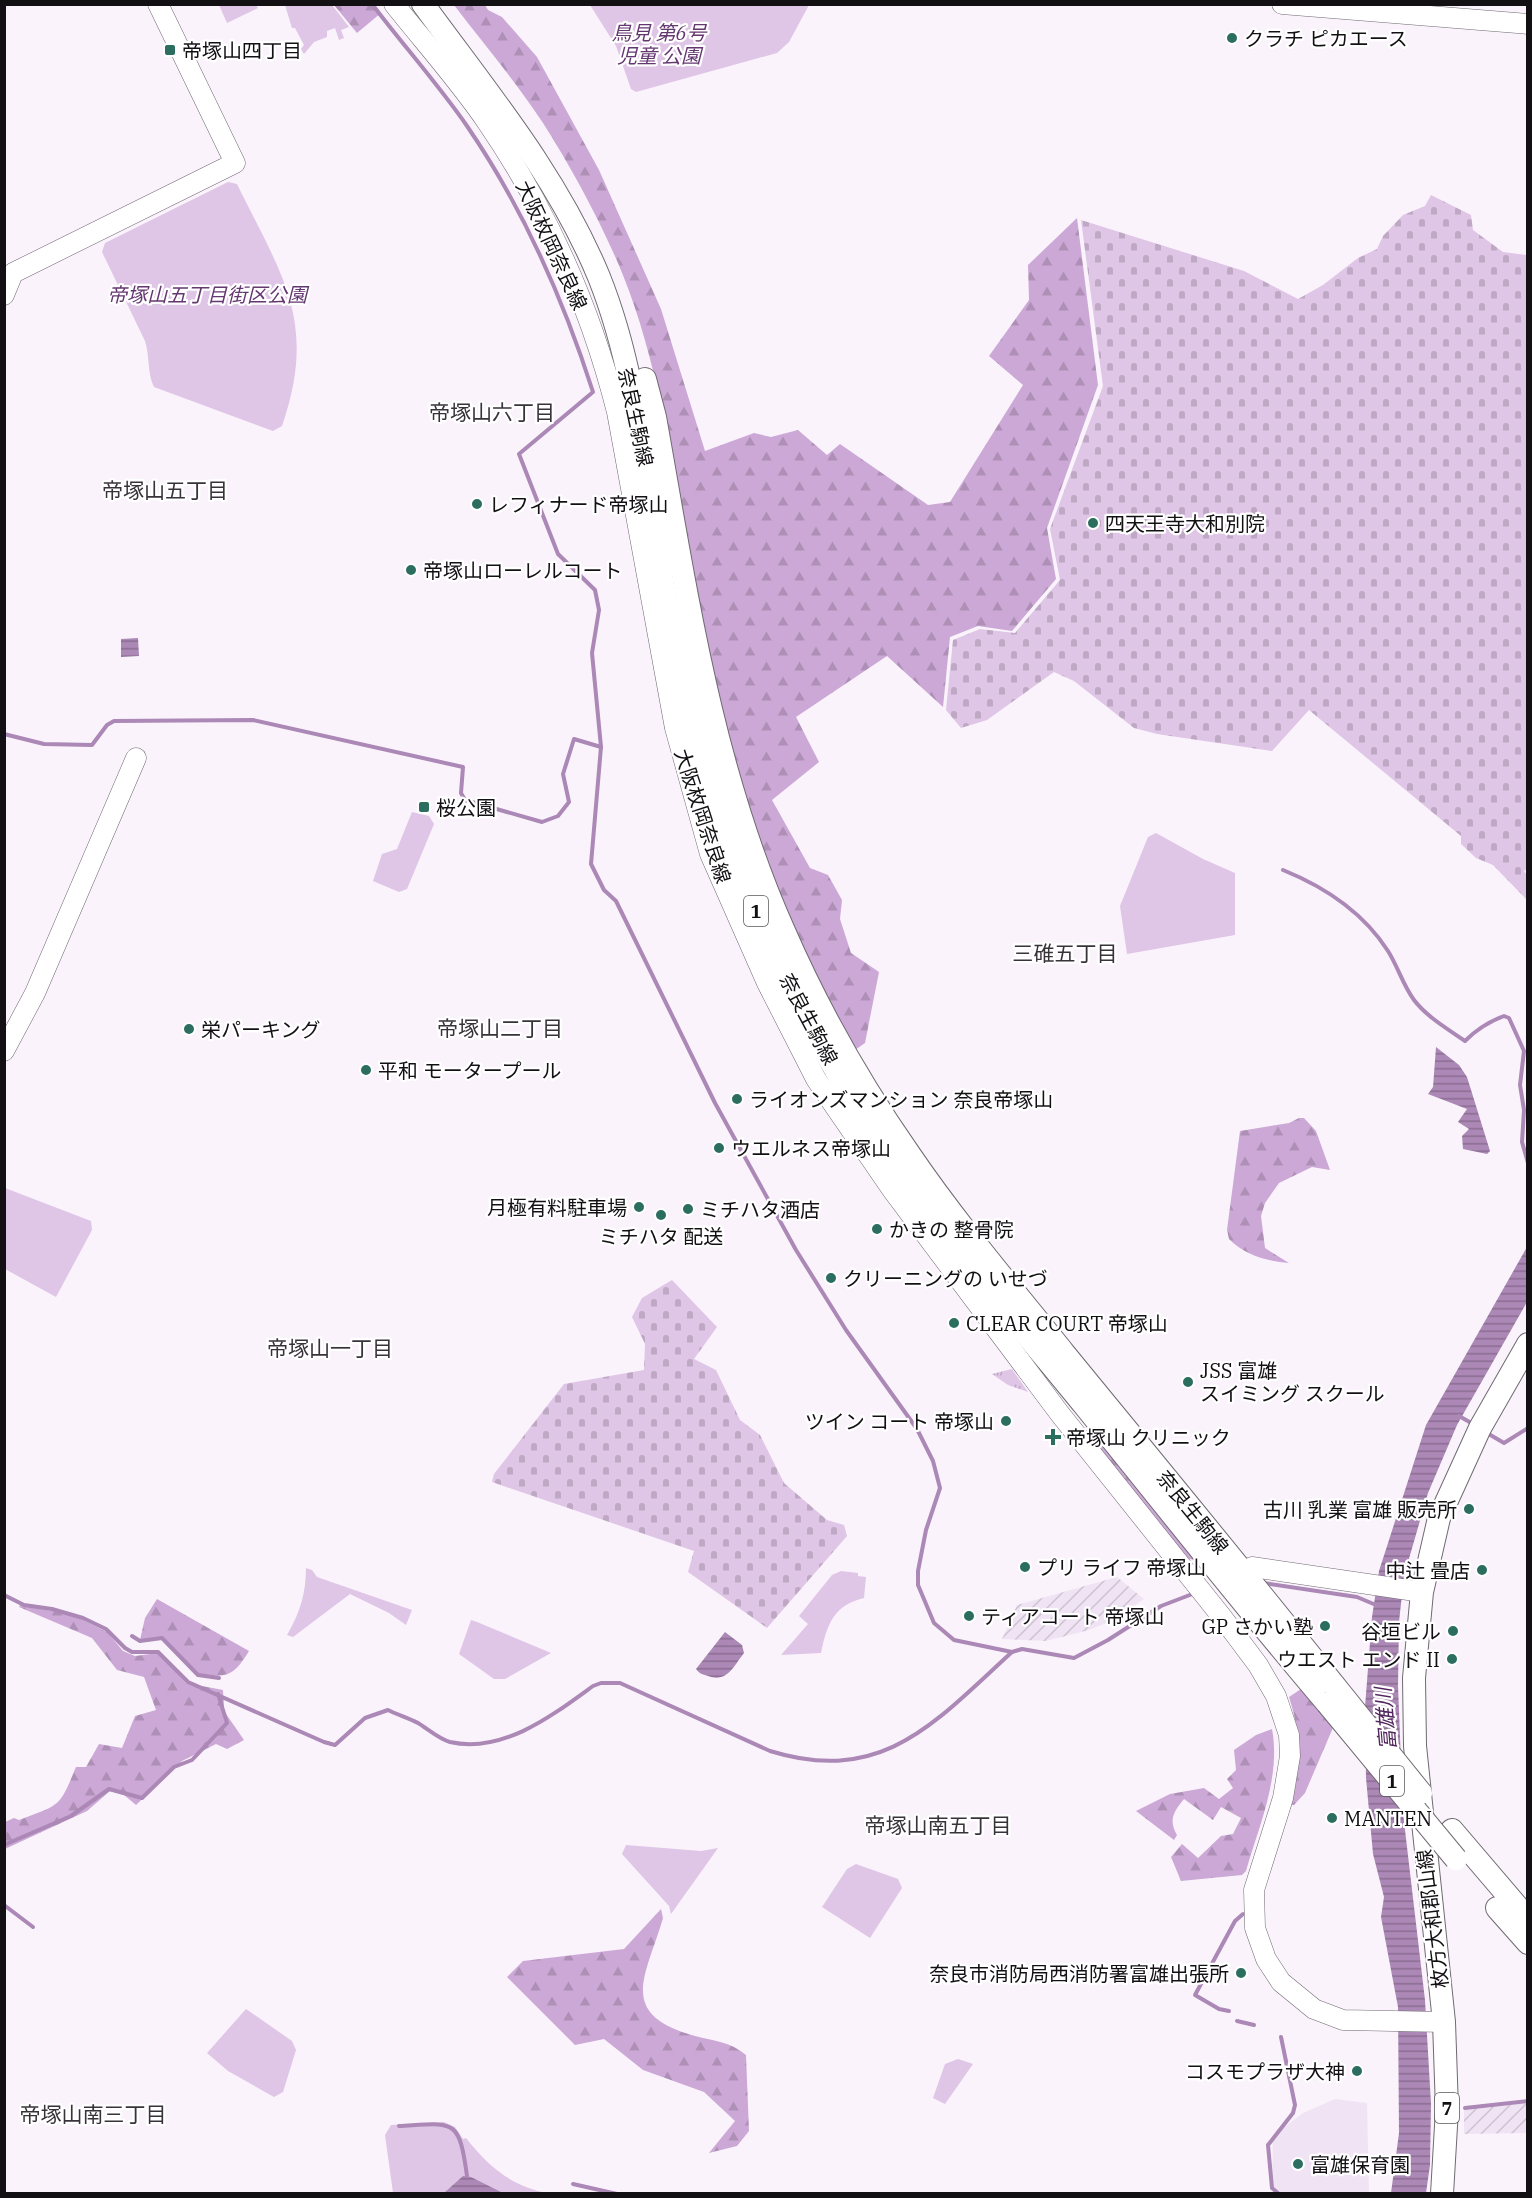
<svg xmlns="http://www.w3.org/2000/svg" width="1532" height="2198" viewBox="0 0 1532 2198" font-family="'IBM Plex Serif','Noto Sans JP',serif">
	<defs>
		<pattern id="industrial-furrows" width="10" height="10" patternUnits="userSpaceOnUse" patternTransform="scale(1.5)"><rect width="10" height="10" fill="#f0e4f4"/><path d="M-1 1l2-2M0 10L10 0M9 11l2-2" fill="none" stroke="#cdc3d0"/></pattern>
		<pattern id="grass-tufts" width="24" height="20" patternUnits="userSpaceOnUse" patternTransform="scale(1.5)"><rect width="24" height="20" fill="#dfc5e6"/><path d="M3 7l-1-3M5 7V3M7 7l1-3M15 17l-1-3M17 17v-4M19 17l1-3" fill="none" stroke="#bea8c4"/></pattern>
		<pattern id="forest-firs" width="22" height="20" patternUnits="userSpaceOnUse" patternTransform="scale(1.5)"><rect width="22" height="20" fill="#cca8d6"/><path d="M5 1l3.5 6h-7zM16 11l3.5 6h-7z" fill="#ae90b7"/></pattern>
		<pattern id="cemetery-stones" width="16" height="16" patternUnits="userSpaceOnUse" patternTransform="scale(1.5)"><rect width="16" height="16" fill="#dfc5e6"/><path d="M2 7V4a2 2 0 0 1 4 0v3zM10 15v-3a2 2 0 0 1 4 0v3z" fill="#bea8c4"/></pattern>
		<pattern id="water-rules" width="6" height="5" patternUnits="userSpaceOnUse" patternTransform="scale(1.5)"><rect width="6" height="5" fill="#ab88b5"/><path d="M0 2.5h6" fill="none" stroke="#8a6e92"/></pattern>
	</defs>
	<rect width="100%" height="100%" fill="#faf3fc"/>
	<!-- built -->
	<path fill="#f0e4f4" d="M1335,2099L1367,2103L1369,2193H1278L1272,2183L1273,2136L1303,2113Z"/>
	<!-- industrial -->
	<g fill="url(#industrial-furrows)">
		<path d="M1117,1577L1144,1599L1116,1619L1089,1630L1046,1641L1002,1639L1017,1605Z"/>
		<path d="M1527,2103V2133L1464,2134V2110Z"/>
	</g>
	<!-- grass -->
	<path fill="url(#grass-tufts)" d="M1012,1369L1028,1392L1008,1385L992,1374Z"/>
	<!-- forest -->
	<g fill="url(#forest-firs)">
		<path d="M334,5H374L381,13L357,33Z"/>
		<path d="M454,5H485L488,10L502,17L537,57L599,170L661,309L705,451L754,433L771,437L798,430L827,455L840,444L928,505L950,502L1023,385L989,356L1029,300L1028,265L1077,218L1098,385L1047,528L1056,579L1012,631L978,626L950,637L943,707L887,656L796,717L819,762L772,800L810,868L828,875L842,900L840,919L851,953L879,972L865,1043L855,1050C818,984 785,915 760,844C734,770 717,693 701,618C675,499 666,376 618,263C597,215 571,167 543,123C516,82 483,43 454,5Z"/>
		<path d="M1299,1118H1304L1316,1131L1330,1170L1312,1167L1279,1183L1265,1203L1261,1216L1265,1248L1289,1263C1267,1261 1246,1256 1229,1239L1227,1230L1240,1131L1289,1123Z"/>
		<path d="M1094,1428L1202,1561L1189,1559L1173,1542L1085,1434Z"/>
		<path d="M157,1599L249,1651C233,1677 228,1677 198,1675L163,1637L140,1640L145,1618Z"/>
		<path d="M20,1605L58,1612L83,1620L107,1632L123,1651L135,1656L158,1653L186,1683L223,1690L224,1711L244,1740L227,1749L216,1744L182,1761L136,1805L124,1795L110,1791L87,1811L5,1849V1822L14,1818L19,1820C61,1804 59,1808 76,1767H86L99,1744L122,1748L135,1716L156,1710L144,1677L117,1670L92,1638L19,1607Z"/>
		<path d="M1304,1687L1335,1723L1305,1793L1294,1805H1291C1301,1767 1301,1734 1289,1697Z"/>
		<path d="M1272,1729C1281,1777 1259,1826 1246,1871L1242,1875L1181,1881L1171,1857L1182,1844L1198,1858L1221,1836L1233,1834L1241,1818L1221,1807L1213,1820L1184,1799C1174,1811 1168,1820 1177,1835L1174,1840L1136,1811L1170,1794L1204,1788L1219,1799L1233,1788L1227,1779L1236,1770L1234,1750L1256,1735Z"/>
		<path d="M661,1909L663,1918C646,1977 616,2014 695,2036C714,2041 731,2042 746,2055L749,2131L737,2146L709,2153L735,2121L704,2092L643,2070L604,2039L575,2045L507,1977L523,1961L624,1949Z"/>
	</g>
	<!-- cemetery -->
	<g fill="url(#cemetery-stones)">
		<path d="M1431,195L1471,215L1473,230L1503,252L1527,255L1528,868L1524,871L1527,875V900L1493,865L1476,858L1461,844V836L1309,710L1272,751L1157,734L1134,728L1074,681L1054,672L987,720L961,728L946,710L953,640L980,629L1015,633L1060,580L1050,529L1103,386L1081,220L1244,271L1298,299L1323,285L1358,258L1377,249L1383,236L1403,215L1425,206Z"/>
		<path d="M672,1280L717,1327L694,1359L716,1370L740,1420L760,1435L784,1483L827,1520L844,1525L847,1536L767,1628L688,1572L694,1551L492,1482L494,1474L564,1384L644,1370L645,1344L632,1317L642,1298Z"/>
	</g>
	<!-- green -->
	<g fill="#dfc5e6">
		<path d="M219,5H256L258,8L227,23Z"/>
		<path d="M285,5H332L349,27L341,30L344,38L339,40L335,28L327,31V37L314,42L304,54L301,49L304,45L295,28H292Z"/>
		<path d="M590,5H809L789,42L777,53L636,92L631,89L616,46Z"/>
		<path d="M228,182L237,184C282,276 318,321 282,426L273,431L154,387C147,373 150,356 145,341L102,252L105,243Z"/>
		<path d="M412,812L429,816L434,824L407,889L399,892L373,881L382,854L397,849Z"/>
		<path d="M1156,833L1203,859L1235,873V935L1127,954L1120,906L1148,837Z"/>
		<path d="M5,1188L91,1221L92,1230L56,1297L5,1269Z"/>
		<path d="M306,1568L312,1570L317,1577L412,1610L406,1625L389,1613L350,1594L293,1637L287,1635C300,1613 306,1593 306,1568Z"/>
		<path d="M841,1571L858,1573V1576L866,1577L864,1598C834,1605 827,1624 821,1653L781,1655L808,1624L799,1616L832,1575Z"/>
		<path d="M471,1620L477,1622L551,1653L505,1679H494L459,1654Z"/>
		<path d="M626,1845L701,1851L718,1848L671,1914L669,1906L622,1854Z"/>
		<path d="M856,1864L898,1879L902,1888L870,1938L822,1907L847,1869Z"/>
		<path d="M246,2009L292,2041L296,2050L283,2092L274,2097L228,2071L207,2053Z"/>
		<path d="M958,2059L973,2064L945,2104L933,2098L945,2064Z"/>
		<path d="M444,2122L455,2127L463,2139L466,2138C488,2166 512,2187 548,2193H393L385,2135L391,2125Z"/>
	</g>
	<!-- water -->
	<g fill="url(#water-rules)">
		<path d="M138,638L139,656L121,657V639Z"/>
		<path d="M1436,1047L1459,1065L1467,1077L1490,1151L1487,1154L1463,1149L1462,1136L1469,1129L1458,1122L1467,1109L1428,1094L1433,1087Z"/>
		<path d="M1527,1247V1302L1457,1425L1428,1493L1404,1576L1399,1622L1398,1686L1403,1813L1425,2000L1431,2104L1430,2165L1426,2193H1391L1399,2133L1398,2007L1381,1917L1384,1897L1373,1854L1366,1778L1365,1707L1372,1617L1379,1571L1426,1425Z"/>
		<path d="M725,1632L742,1645L744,1653C733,1667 727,1683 708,1676C702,1674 700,1674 696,1669Z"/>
		<path d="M463,2176L471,2177L503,2193H444Z"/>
	</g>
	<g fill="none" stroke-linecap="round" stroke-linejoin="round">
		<!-- stream -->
		<g stroke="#ab88b5" stroke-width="4">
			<path d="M372,4C403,45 438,84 467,126C523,208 563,298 593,392L519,454L558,554L595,590L599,610L592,653L601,747L591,864L604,890L616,901L715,1103L796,1250L846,1330L917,1429L933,1461L940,1488L926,1530L918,1571V1585L934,1623L954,1640L1012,1652"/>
			<path d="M4,734L44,744L92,745L107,725L114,721L253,720L463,767L461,793L465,800L542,822L558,816L569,802L563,774L574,739L601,747"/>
			<path d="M1283,870C1325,887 1363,912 1388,951C1398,967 1403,985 1414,1000C1427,1017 1448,1029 1465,1041C1477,1029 1488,1022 1504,1016L1509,1018L1524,1051L1520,1085L1524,1110L1522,1142L1528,1163"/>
			<path d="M1459,1416L1473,1424"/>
			<path d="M1487,1433L1504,1443L1528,1428"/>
			<path d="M1264,1583L1357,1597L1376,1605"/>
			<path d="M4,1595L24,1605L52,1609L83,1618L106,1629L125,1648L132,1652H158L188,1682L324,1742L335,1745L365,1718L388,1710C398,1715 409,1718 418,1723C428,1729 439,1739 450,1742C503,1754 553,1715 593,1686L601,1683H620L770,1751C883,1786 935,1722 1012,1652L1022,1649L1074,1658L1108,1640L1161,1606L1195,1593"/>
			<path d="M132,1636L140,1641L162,1638L198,1675L219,1678"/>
			<path d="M4,1845L71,1816L109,1789L142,1798L174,1767L192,1760L227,1723L218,1694"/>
			<path d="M4,1905L33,1927"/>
			<path d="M1229,2011L1219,2009L1195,1995L1235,1921L1243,1914"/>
			<path d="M1237,2021L1254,2025"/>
			<path d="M1465,2108L1528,2101"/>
			<path d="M399,2126C454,2123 459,2117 467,2176"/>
			<path d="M573,2184L617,2194"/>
			<path d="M1279,2194L1272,2188L1268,2145L1293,2113L1295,2105L1281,2037"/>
		</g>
		<!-- secondary casing -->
		<g stroke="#6f6971" stroke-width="21">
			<g id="secondary">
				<path d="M394,4C425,43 459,81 487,122C547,210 591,309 617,412L675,728L710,854L767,983L816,1079L893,1191L1060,1414L1222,1617L1258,1665L1276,1696L1289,1735L1290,1756L1283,1798L1254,1890L1255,1928L1266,1959L1281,1982L1314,2009L1343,2020L1444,2022"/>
				<path d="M1282,4L1528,24"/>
				<path d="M4,295L13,273L235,163L158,4"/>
				<path d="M4,1051L35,993L136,758"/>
				<path d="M1252,1567L1422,1592"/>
			</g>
		</g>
		<!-- primary casing -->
		<g stroke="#6f6971" stroke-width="24">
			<g id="primary">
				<path d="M423,4C487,92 557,175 599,277C639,377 644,481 663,585C683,690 710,798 750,897C779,968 813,1035 853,1099C919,1208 1004,1307 1084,1405C1165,1505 1244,1606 1327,1703"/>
				<path d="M645,379L655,417C686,590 711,768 784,931C818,1009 861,1085 910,1155C957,1224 1012,1288 1064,1353C1154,1463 1245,1573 1334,1685"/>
				<path d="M1452,1830L1528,1919"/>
				<path d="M1497,1908L1528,1943"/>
				<path d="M1442,2194L1447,2109L1444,2022L1415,1746L1414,1678L1422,1592L1439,1518L1480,1428L1528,1344"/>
			</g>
		</g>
		<!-- secondary -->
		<use href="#secondary" stroke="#fff" stroke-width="20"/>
		<!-- primary -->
		<use href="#primary" stroke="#fff" stroke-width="22"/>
		<!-- primary-bridge casing -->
		<g stroke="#6f6971" stroke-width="24" stroke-linecap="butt">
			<g id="primary-bridge">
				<path d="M1334,1685L1421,1793"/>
				<path d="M1327,1703L1456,1859"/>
			</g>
		</g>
		<!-- primary-bridge -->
		<use href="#primary-bridge" stroke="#fff" stroke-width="22"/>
	</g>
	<!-- markers -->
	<g fill="#2b6e60" stroke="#fff" stroke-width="2">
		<circle cx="1232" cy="38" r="6"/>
		<rect x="164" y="44" width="12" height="12" rx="3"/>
		<circle cx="477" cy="504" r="6"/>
		<circle cx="1093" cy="523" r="6"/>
		<circle cx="411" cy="570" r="6"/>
		<rect x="418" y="801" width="12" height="12" rx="3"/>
		<circle cx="189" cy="1029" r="6"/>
		<circle cx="366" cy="1070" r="6"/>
		<circle cx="737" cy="1099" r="6"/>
		<circle cx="719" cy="1148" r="6"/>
		<circle cx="639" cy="1207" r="6"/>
		<circle cx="688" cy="1209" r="6"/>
		<circle cx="661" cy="1215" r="6"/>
		<circle cx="877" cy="1229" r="6"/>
		<circle cx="831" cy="1278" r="6"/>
		<circle cx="954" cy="1323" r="6"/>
		<circle cx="1188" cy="1382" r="6"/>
		<circle cx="1006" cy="1421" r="6"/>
		<path d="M1050 1428h6v6h6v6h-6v6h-6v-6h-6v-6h6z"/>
		<circle cx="1469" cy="1509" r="6"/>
		<circle cx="1025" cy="1567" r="6"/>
		<circle cx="1482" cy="1570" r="6"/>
		<circle cx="969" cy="1616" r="6"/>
		<circle cx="1325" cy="1626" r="6"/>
		<circle cx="1453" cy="1631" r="6"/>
		<circle cx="1452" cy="1659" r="6"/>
		<circle cx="1332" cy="1818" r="6"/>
		<circle cx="1241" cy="1973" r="6"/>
		<circle cx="1357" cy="2071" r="6"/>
		<circle cx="1298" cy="2164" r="6"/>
	</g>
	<g text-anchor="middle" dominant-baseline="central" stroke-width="4.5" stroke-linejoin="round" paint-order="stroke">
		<!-- shield labels -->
		<g fill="#fff" stroke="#59585a" stroke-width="1.5">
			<rect x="744" y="896" width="24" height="30" rx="4.5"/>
			<rect x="1380" y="1766" width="24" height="30" rx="4.5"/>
			<rect x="1435" y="2093" width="24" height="30" rx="4.5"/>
		</g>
		<g font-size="18" font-weight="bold" fill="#121013">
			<text x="756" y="911">1</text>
			<text x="1392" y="1781">1</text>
			<text x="1447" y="2108">7</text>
		</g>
		<!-- park labels -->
		<g font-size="20" font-style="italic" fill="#643770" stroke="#fff">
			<text x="659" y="32">鳥見 第6号<tspan x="659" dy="23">児童 公園</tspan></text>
			<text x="207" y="294">帝塚山五丁目街区公園</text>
		</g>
		<!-- poi labels -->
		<g font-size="20" fill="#121013" stroke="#fff" text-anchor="start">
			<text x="1244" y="38">クラチ ピカエース</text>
			<text x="182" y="50">帝塚山四丁目</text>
			<text x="489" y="504">レフィナード帝塚山</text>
			<text x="1105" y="523">四天王寺大和別院</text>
			<text x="423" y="570">帝塚山ローレルコート</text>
			<text x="436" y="807">桜公園</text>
			<text x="201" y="1029">栄パーキング</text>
			<text x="378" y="1070">平和 モータープール</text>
			<text x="749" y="1099">ライオンズマンション 奈良帝塚山</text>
			<text x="731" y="1148">ウエルネス帝塚山</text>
			<text x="627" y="1207" text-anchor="end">月極有料駐車場</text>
			<text x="700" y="1209">ミチハタ酒店</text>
			<text x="889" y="1229">かきの 整骨院</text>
			<text x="661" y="1236" text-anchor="middle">ミチハタ 配送</text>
			<text x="843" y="1278">クリーニングの いせづ</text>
			<text x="966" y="1323">CLEAR COURT 帝塚山</text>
			<text x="1200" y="1370">JSS 富雄<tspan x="1200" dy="23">スイミング スクール</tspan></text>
			<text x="994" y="1421" text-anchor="end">ツイン コート 帝塚山</text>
			<text x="1066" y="1437">帝塚山 クリニック</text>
			<text x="1457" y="1509" text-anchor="end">古川 乳業 富雄 販売所</text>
			<text x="1037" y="1567">プリ ライフ 帝塚山</text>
			<text x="1470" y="1570" text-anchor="end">中辻 畳店</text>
			<text x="981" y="1616">ティアコート 帝塚山</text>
			<text x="1313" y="1626" text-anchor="end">GP さかい塾</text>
			<text x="1441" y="1631" text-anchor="end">谷垣ビル</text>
			<text x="1440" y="1659" text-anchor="end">ウエスト エンド II</text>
			<text x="1344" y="1818">MANTEN</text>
			<text x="1229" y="1973" text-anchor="end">奈良市消防局西消防署富雄出張所</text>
			<text x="1345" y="2071" text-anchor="end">コスモプラザ大神</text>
			<text x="1310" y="2164">富雄保育園</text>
		</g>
		<!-- street labels -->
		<g font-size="20" fill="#121013" stroke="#fff">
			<text transform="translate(552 245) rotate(65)">大阪枚岡奈良線</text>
			<text transform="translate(636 417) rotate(78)">奈良生駒線</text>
			<text transform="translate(703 816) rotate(72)">大阪枚岡奈良線</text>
			<text transform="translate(809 1019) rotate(62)">奈良生駒線</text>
			<text transform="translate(1193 1512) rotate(51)">奈良生駒線</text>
			<text transform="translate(1432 1919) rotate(-97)">枚方大和郡山線</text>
		</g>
		<!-- neighbourhood labels -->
		<g font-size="21" fill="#38333a" stroke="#fff">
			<text x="492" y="412">帝塚山六丁目</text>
			<text x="165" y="490">帝塚山五丁目</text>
			<text x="1065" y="953">三碓五丁目</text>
			<text x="500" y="1028">帝塚山二丁目</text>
			<text x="330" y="1348">帝塚山一丁目</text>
			<text x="938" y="1825">帝塚山南五丁目</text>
			<text x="93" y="2114">帝塚山南三丁目</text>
		</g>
		<!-- water labels -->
		<g font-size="21" font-style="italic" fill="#51255d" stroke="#fff">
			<text transform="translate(1385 1719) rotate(-95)">富雄川</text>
		</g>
	</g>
	<!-- border -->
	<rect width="1532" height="2198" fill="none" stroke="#121013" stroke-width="12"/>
</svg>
